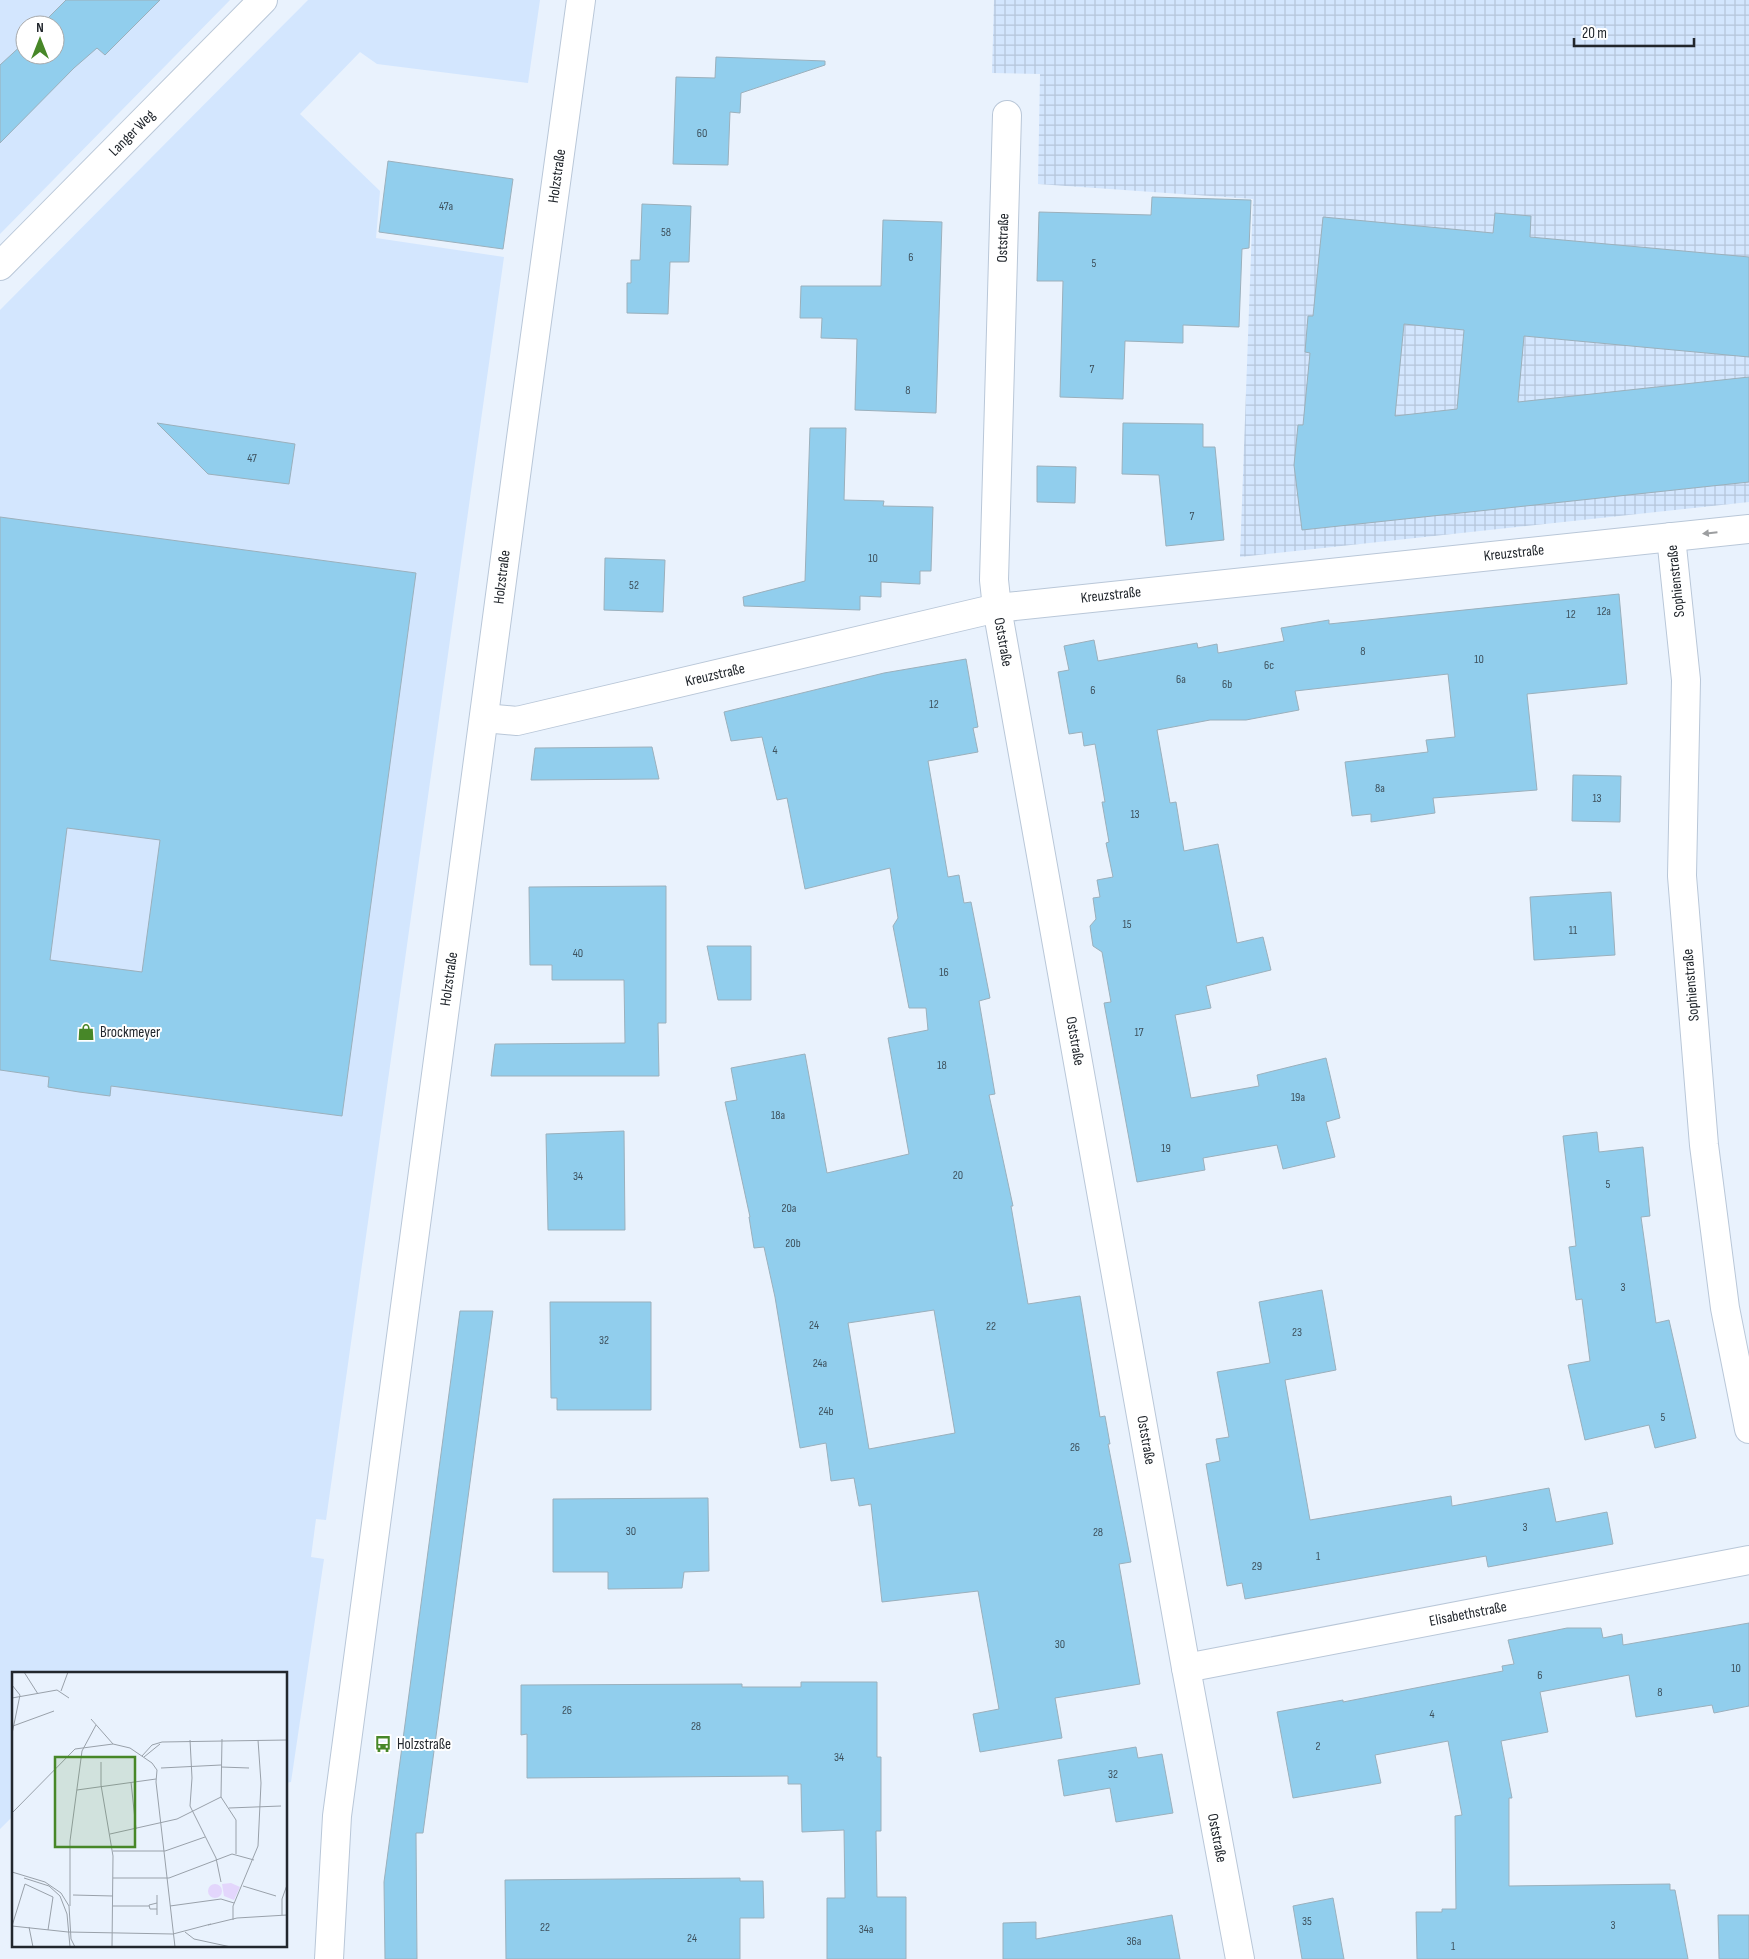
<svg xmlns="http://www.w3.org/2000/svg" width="1749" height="1959" viewBox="0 0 1749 1959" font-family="'Sofia Sans Condensed',sans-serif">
	<defs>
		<pattern id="industrial-grid" width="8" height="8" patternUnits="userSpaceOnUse" patternTransform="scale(1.25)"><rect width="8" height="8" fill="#d3e6fe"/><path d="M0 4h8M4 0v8" fill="none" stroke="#b5c5da"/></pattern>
	</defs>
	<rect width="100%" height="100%" fill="#e9f2fd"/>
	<!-- built -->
	<g fill="#d3e6fe" fill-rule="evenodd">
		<path d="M0,0H230L0,234ZM25,25H55V55H25Z"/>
		<path d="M308,0H540L528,83L377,64L360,52L300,114L380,191L376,238L504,257L326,1520L316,1519L311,1557L324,1559L291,1782L286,1783V1673H14V1815L0,1829V310Z"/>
	</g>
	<!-- industrial -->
	<path fill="url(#industrial-grid)" d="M994,0H1749V502L1240,557L1253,199L1038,184L1040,74L992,73Z"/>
	<!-- building -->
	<g fill="#91ceed" stroke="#9bb0bc" fill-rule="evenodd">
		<path d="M66,0H160L105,55L97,48L74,68L0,143V65L25,42V55H55V25H41Z"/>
		<path d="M716,57L825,61V65L741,93L740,113L730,112L728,165L673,164L676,77L715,78Z"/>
		<path d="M388,161L513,179L503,249L379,232Z"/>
		<path d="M1152,197L1251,200L1249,248L1242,249L1239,327L1183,325V343L1125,341L1123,399L1060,397L1063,281H1037L1039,212L1151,215Z"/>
		<path d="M642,204L691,206L689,262H670L668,314L627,313V283H631V260H640Z"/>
		<path d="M1495,213L1531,216L1530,237L1749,257V357L1524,336L1518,402L1749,377V482L1302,530L1294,465L1298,425H1303L1310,353L1305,352L1308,316H1313L1323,217L1493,233ZM1404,324L1464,330L1457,409L1395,416Z"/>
		<path d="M883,220L942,222L936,413L855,410L857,339L821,338L822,318H800L801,286H881Z"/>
		<path d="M157,423L295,444L289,484L208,474Z"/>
		<path d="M1123,423L1203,424V447H1215L1224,540L1166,546L1159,475L1122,474Z"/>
		<path d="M810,428H846L844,500L884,501L883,506L933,507L931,571H920V584L881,582V597L860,596V610L744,606L743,597L805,581Z"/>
		<path d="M1037,466L1076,467L1075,503L1037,502Z"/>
		<path d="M0,517L416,573L342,1116L111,1086L110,1096L79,1092L48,1087L49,1077L0,1070ZM67,828L160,840L142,972L50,960Z"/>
		<path d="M605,558L665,560L663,612L604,610Z"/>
		<path d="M1619,594L1627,684L1527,694L1537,790L1433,798L1435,813L1371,822V814L1352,816L1345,762L1428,752L1426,740L1455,737L1448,674L1295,691L1299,710L1246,720H1210L1157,730L1170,803L1176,802L1184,851L1218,844L1237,943L1263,937L1271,970L1206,986L1211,1008L1175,1015L1191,1098L1259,1086L1257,1075L1326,1058L1340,1118L1326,1122L1335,1157L1283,1169L1277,1145L1203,1158L1205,1170L1137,1182L1104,1003L1111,1002L1102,952L1093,946L1090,926L1096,919L1093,898L1100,897L1097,880L1113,877L1106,843L1109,842L1102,802H1105L1095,744L1084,746L1082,732L1069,734L1058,672L1069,670L1064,646L1094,640L1098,661L1197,643L1198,648L1217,644L1218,653L1284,641L1281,628L1329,620V624Z"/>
		<path d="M966,659L978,727L973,728L978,752L928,761L948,877L959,875L964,903L971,902L990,998L979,1001L995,1094L989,1095L1013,1206H1011L1028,1304L1080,1296L1100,1417L1105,1416L1110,1444H1108L1131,1562L1119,1564L1140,1684L1055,1698L1062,1738L980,1752L973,1714L999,1709L978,1591L882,1602L871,1504L859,1506L854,1478L831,1481L826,1443L800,1448L775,1297L764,1247L754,1248L749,1217H750L725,1102L737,1100L731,1068L805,1054L827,1173L909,1154L888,1038L928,1030L926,1008H909L893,926L898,918L890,868L805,889L787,798L777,800L762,737L731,741L724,712L884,673ZM934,1310L955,1433L869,1449L848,1323Z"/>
		<path d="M652,747L659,779L531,780L535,748Z"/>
		<path d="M1573,775L1621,776L1620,822L1572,821Z"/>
		<path d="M666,886V1023H658L659,1076H491L495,1044L625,1043L624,980H552V965H530L529,887Z"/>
		<path d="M1611,892L1615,955L1534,960L1530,897Z"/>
		<path d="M707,946H751V1000H718Z"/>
		<path d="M624,1131L625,1230H548L546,1134Z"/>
		<path d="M1597,1132L1599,1152L1643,1147L1650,1216L1641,1217L1656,1323L1669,1320L1696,1438L1655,1448L1649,1425L1585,1440L1568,1365L1590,1361L1582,1299L1576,1300L1569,1247L1576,1246L1563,1136Z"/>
		<path d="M1322,1290L1336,1370L1285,1380L1310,1520L1451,1496L1452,1506L1549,1488L1556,1522L1607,1512L1613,1544L1488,1567L1486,1556L1245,1599L1242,1583L1227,1586L1206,1464L1220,1461L1216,1439L1229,1437L1217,1372L1270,1363L1259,1302Z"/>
		<path d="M550,1302H651V1410H557V1398H551Z"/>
		<path d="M460,1311H493L423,1833H416L417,1959H385L384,1882Z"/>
		<path d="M708,1498L709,1571L684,1572L682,1588L608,1589V1572H553V1499Z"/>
		<path d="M1749,1623V1706L1714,1713L1712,1705L1636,1717L1629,1675L1540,1692L1548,1732L1501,1741L1512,1798H1509V1886L1670,1884V1890H1675L1688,1959H1417L1416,1912H1442V1909H1456L1455,1816L1462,1815L1448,1741L1375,1755L1381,1783L1293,1798L1277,1712L1343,1700V1702L1503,1671L1502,1666L1514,1664L1508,1640L1567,1628H1601L1603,1638L1622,1634L1623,1645Z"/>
		<path d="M801,1682H877V1757H881V1831H876L877,1897H906V1959H827V1898H845L844,1830L802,1832L801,1784H788V1776L527,1778V1734L521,1735V1685L742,1684V1687H801Z"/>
		<path d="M1136,1747L1138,1758L1162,1754L1173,1813L1116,1822L1110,1788L1064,1796L1058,1760Z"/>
		<path d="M740,1878V1881H763L764,1918H740V1959H506L505,1880Z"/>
		<path d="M1333,1898L1344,1959H1302L1293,1906Z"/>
		<path d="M1172,1915L1180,1959H1003V1923L1036,1922V1939Z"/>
		<path d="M1718,1915H1749V1959H1719Z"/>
	</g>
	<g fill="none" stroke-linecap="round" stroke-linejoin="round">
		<!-- street casing -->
		<g stroke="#b9c7d8" stroke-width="30">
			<g id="street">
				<path d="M1007,115L994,580L997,608L1186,1668L1240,1959"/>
				<path d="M0,266L263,0"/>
				<path d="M1671,537L1686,680L1682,876L1704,1145L1725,1308L1749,1429"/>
				<path d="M484,718L517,721L997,608L1749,529"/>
				<path d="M1186,1668L1749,1560"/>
				<path d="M329,1959L337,1816L521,438L581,0"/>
			</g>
		</g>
		<!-- street -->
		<use href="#street" stroke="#fff" stroke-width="28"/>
	</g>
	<!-- one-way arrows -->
	<defs><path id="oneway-solid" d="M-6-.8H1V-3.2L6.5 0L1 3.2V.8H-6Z" transform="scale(1.25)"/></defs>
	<use fill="#9c9ea0" href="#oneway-solid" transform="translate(1710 533) rotate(174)"/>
	<!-- icons -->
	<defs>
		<g id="shop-bare" transform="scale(1.35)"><path d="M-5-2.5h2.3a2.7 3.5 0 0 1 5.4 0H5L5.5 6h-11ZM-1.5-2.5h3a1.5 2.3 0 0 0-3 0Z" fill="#478728" stroke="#fff" stroke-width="2.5" paint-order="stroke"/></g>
		<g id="bus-bare" transform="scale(1.35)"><path d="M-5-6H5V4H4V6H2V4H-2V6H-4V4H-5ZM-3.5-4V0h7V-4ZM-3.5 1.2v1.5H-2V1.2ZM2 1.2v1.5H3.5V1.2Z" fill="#478728" stroke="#fff" stroke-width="2.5" paint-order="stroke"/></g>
	</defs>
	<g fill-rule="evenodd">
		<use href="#shop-bare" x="86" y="1032"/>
		<use href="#bus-bare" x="383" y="1744"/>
	</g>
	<g text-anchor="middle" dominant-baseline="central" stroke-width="4" stroke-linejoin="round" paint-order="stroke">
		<!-- number labels -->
		<g font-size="12" fill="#3e515d">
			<text x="702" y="133">60</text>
			<text x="446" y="206">47a</text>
			<text x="666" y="232">58</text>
			<text x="911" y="257">6</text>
			<text x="1094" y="263">5</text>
			<text x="1092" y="369">7</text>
			<text x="908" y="390">8</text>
			<text x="252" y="458">47</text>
			<text x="1192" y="516">7</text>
			<text x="873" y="558">10</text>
			<text x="634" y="585">52</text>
			<text x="1604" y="611">12a</text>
			<text x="1571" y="614">12</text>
			<text x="1363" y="651">8</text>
			<text x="1479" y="659">10</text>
			<text x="1269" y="665">6c</text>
			<text x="1181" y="679">6a</text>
			<text x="1227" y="684">6b</text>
			<text x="1093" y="690">6</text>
			<text x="934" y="704">12</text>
			<text x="775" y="750">4</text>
			<text x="1380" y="788">8a</text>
			<text x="1597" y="798">13</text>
			<text x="1135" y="814">13</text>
			<text x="1127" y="924">15</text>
			<text x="1573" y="930">11</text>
			<text x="578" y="953">40</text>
			<text x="944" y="972">16</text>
			<text x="1139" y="1032">17</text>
			<text x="942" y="1065">18</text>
			<text x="1298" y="1097">19a</text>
			<text x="778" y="1115">18a</text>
			<text x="1166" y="1148">19</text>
			<text x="958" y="1175">20</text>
			<text x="578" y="1176">34</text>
			<text x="1608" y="1184">5</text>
			<text x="789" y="1208">20a</text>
			<text x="793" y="1243">20b</text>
			<text x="1623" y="1287">3</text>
			<text x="814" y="1325">24</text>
			<text x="991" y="1326">22</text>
			<text x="1297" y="1332">23</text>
			<text x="604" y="1340">32</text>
			<text x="820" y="1363">24a</text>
			<text x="826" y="1411">24b</text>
			<text x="1663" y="1417">5</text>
			<text x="1075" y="1447">26</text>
			<text x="1525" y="1527">3</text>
			<text x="631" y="1531">30</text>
			<text x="1098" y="1532">28</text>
			<text x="1318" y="1556">1</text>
			<text x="1257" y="1566">29</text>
			<text x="1060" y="1644">30</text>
			<text x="1736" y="1668">10</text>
			<text x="1540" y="1675">6</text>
			<text x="1660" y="1692">8</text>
			<text x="567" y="1710">26</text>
			<text x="1432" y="1714">4</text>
			<text x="696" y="1726">28</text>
			<text x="1318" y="1746">2</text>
			<text x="839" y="1757">34</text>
			<text x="1113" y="1774">32</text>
			<text x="1307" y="1921">35</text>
			<text x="1613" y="1925">3</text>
			<text x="545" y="1927">22</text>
			<text x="866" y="1929">34a</text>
			<text x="692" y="1938">24</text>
			<text x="1134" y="1941">36a</text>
			<text x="1453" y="1946">1</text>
		</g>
		<!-- street labels -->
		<g font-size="15" fill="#22272d" stroke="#fff">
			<text transform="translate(132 133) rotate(-45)">Langer Weg</text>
			<text transform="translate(557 176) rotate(-82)">Holzstraße</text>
			<text transform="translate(1003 238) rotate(-88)">Oststraße</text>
			<text transform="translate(1514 553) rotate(-6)">Kreuzstraße</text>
			<text transform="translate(502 577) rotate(-83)">Holzstraße</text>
			<text transform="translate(1676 581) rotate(-96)">Sophienstraße</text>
			<text transform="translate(1111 595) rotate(-6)">Kreuzstraße</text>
			<text transform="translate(1003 642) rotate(80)">Oststraße</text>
			<text transform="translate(715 675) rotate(-13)">Kreuzstraße</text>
			<text transform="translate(449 979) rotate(-82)">Holzstraße</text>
			<text transform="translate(1691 985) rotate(-95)">Sophienstraße</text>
			<text transform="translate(1075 1041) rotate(80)">Oststraße</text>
			<text transform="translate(1146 1440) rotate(80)">Oststraße</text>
			<text transform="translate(1468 1614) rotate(-11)">Elisabethstraße</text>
			<text transform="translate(1217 1838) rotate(79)">Oststraße</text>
		</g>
		<!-- poi labels -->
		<g font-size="15" fill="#22272d" stroke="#fff" text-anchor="start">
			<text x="100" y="1032">Brockmeyer</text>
			<text x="397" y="1744">Holzstraße</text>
		</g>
	</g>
	<!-- overview -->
	<g transform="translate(12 1672)">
		<rect width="275" height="275" fill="#e9f2fd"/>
		<path d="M219,211L228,215L222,228L212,224L210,212ZM196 219a7 7 0 1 1 14 0a7 7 0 1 1-14 0Z" fill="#e3d6fc"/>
		<path fill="none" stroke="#99a1aa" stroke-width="1" d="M12,0L26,22M0,13L8,23L0,62M49,19L56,0M0,26L45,18L57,26M79,47L101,72L118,76L140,91L145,98L144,110L163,275M1,54L42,39M210,67L209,125L224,148V182M178,68L180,106L178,134L204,186L209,210M130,84L140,73L150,70L275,68M132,85L148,72M89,90V113L101,184L100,275M209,95L237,96M149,96L209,93M119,110L124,157M65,118L144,107M217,136L269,134M0,141L63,77L101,72M98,162L165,147L209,125M101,179H153L193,165M0,200L33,210L49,221L57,234L59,267L63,275M12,206L37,214L48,224L55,242L58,275M101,206H157L220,182L242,188M231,214L264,224M61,223L101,224M58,234V169L70,79L84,53M101,234H137M158,234L209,227L222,231M145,237H138L137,233L145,231M145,243V223M270,243V227L275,213M221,248V234L246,174L249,111L246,68M196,253L225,246L275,243M0,254L13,212L41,225L36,258M0,254L56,260L161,262L199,252M17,255L21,275M173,260L182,267L219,275"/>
		<path fill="#478728" fill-opacity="0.15" stroke="#478728" stroke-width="2.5" d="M43,85H123V175H43Z"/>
		<rect width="275" height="275" fill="none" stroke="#22272d" stroke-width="2.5"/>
	</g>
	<!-- north arrow -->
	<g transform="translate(40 40)"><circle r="24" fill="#ffffff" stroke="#a7a9ab"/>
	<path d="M0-4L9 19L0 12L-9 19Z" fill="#478728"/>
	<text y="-8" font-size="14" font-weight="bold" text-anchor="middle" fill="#22272d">N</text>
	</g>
	<!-- scale -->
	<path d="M1574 38v8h120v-8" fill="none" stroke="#22272d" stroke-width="2.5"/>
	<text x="1582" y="38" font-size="15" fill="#22272d" stroke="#ffffff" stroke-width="4" paint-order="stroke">20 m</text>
</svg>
